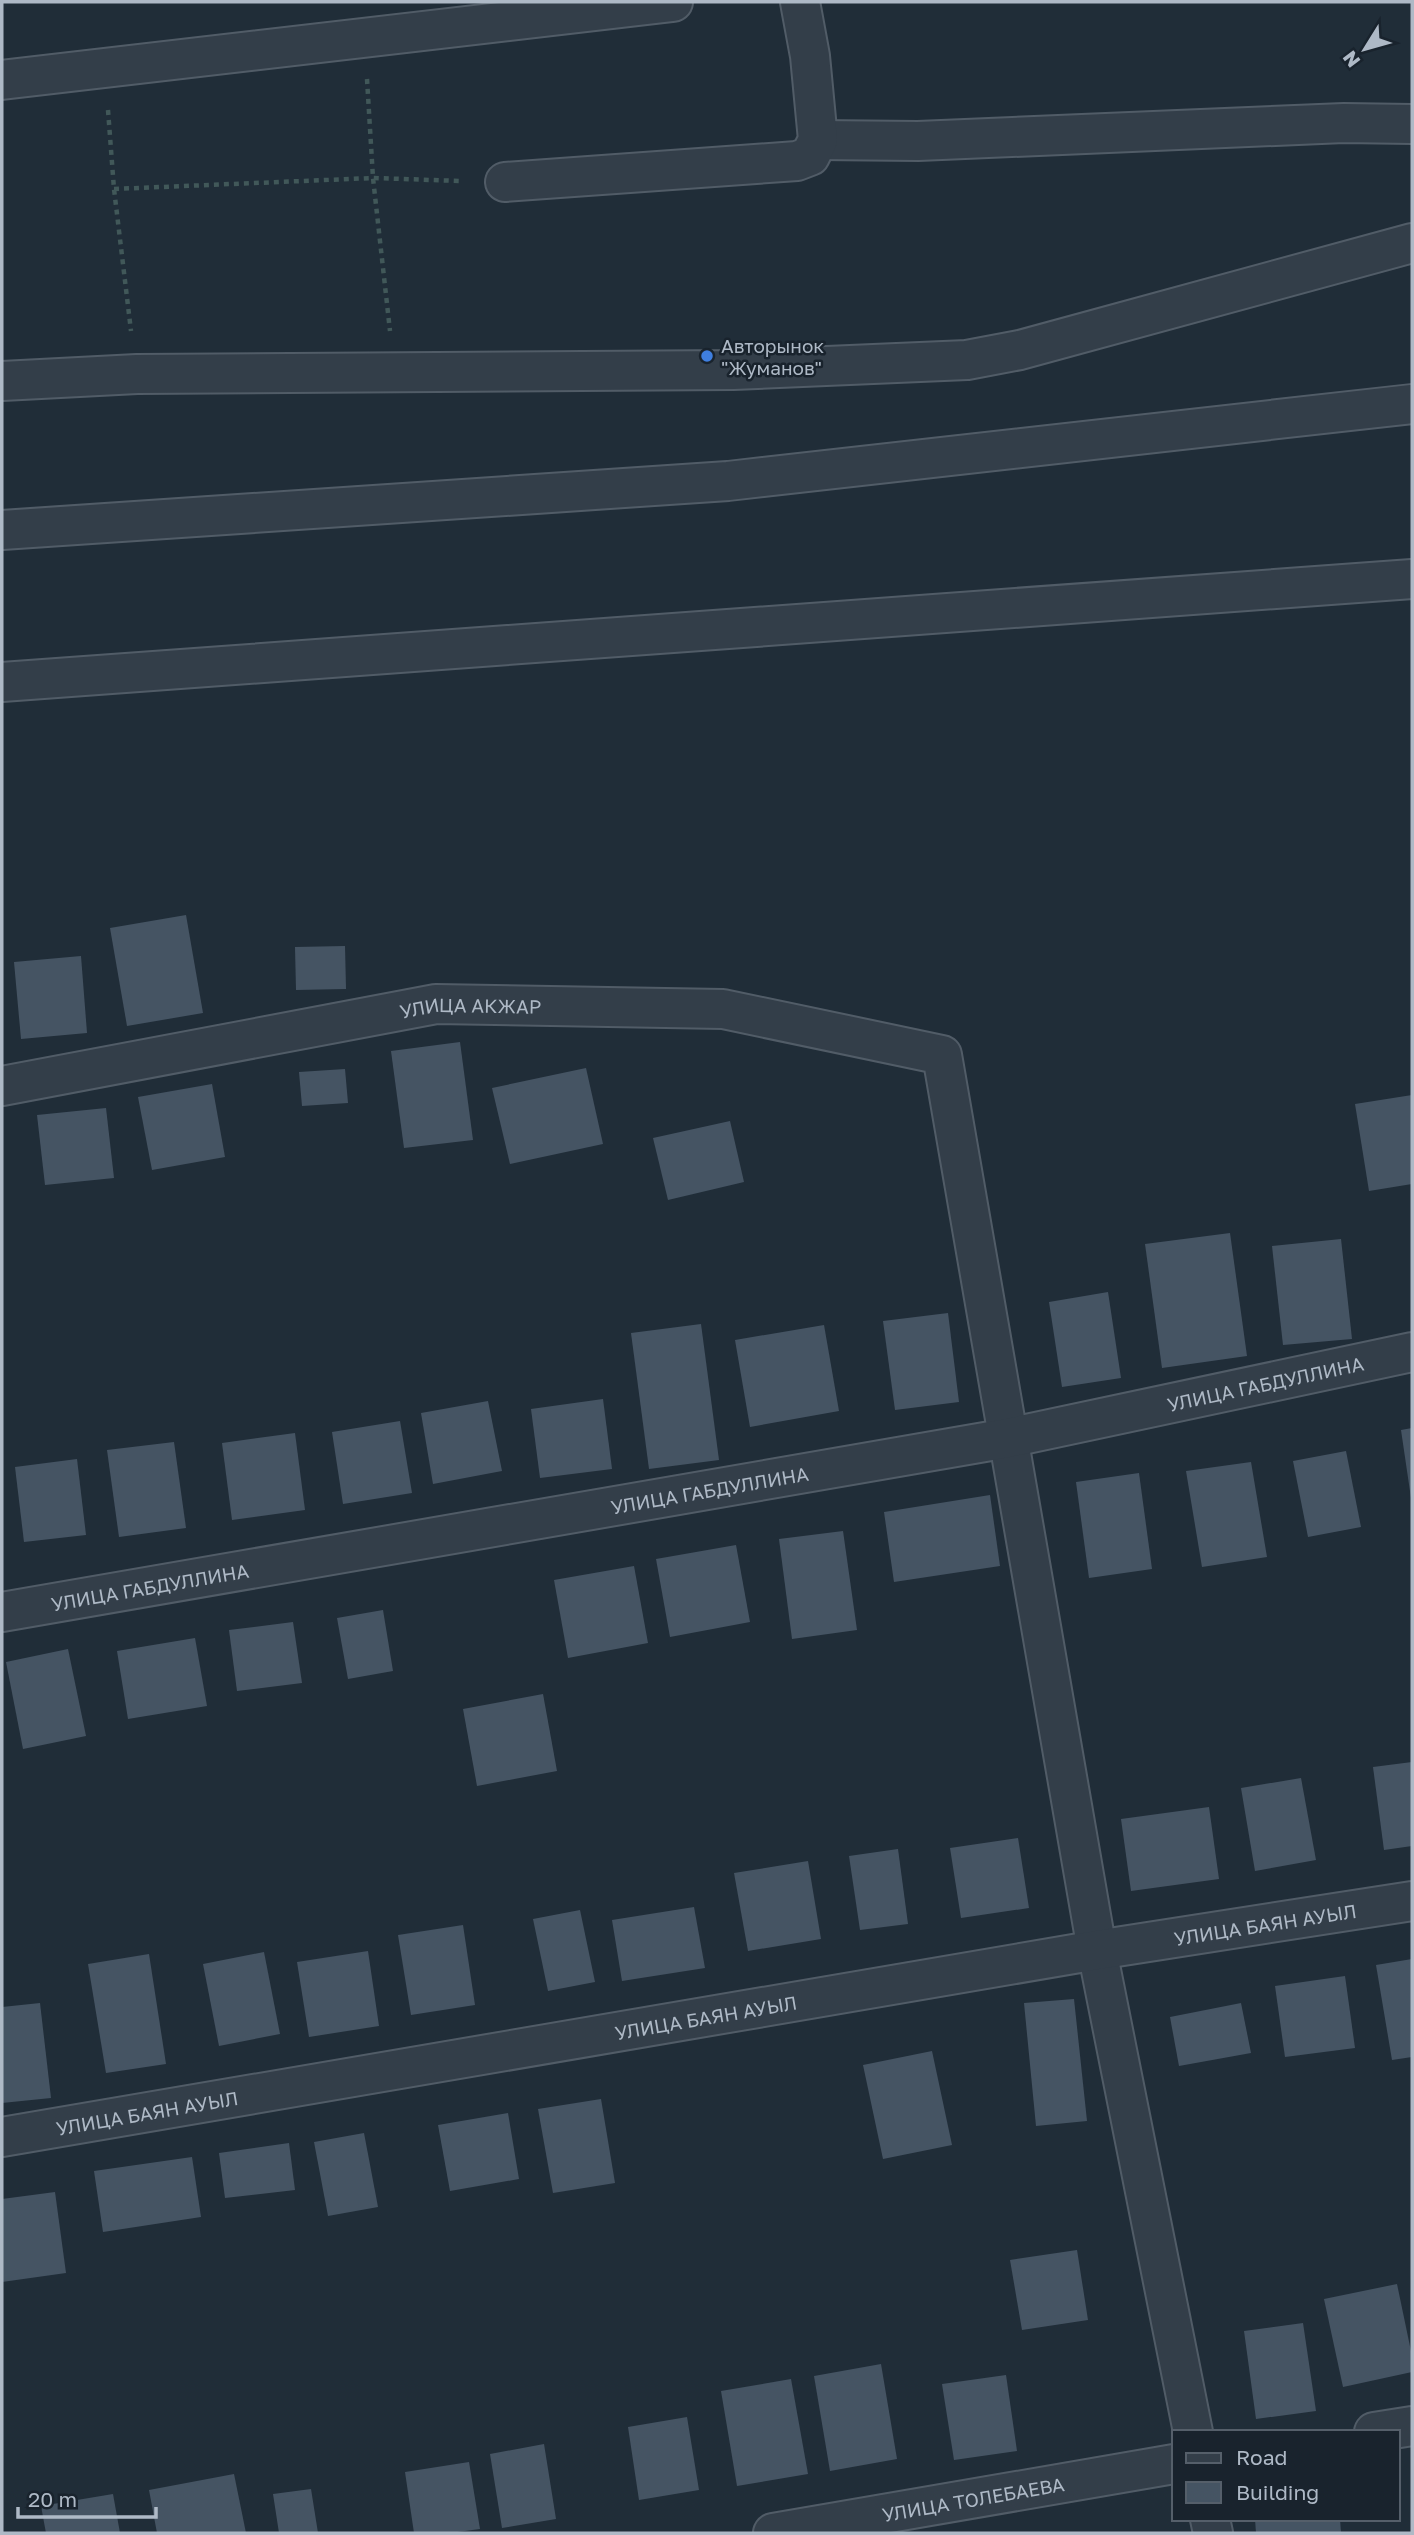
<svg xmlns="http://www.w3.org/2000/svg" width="1414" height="2535" viewBox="0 0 1414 2535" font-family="'Golos Text',sans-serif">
	<rect width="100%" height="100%" fill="#202d38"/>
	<!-- building -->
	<g fill="#455463">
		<path d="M186,915L203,1013L127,1026L110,928Z"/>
		<path d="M345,946L346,989L296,990L295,947Z"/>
		<path d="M81,956L87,1033L21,1039L14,962Z"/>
		<path d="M460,1042L473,1140L404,1148L391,1051Z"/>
		<path d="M586,1068L603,1144L510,1164L492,1088Z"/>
		<path d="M345,1069L348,1103L302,1106L299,1072Z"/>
		<path d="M212,1084L225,1157L152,1170L138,1097Z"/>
		<path d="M1412,1095V1184L1369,1191L1355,1104Z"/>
		<path d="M106,1108L114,1178L45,1185L37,1115Z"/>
		<path d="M730,1121L744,1182L668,1200L653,1138Z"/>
		<path d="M1230,1233L1247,1356L1162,1368L1145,1244Z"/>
		<path d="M1341,1239L1352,1339L1283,1345L1272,1246Z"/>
		<path d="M1108,1292L1121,1378L1062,1387L1049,1302Z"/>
		<path d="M948,1313L959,1402L895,1410L883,1321Z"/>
		<path d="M701,1324L719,1460L649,1469L631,1333Z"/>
		<path d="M824,1325L839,1411L750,1427L735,1340Z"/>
		<path d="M603,1399L612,1469L540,1478L531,1409Z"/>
		<path d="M488,1401L502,1471L433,1484L421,1413Z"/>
		<path d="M400,1421L412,1493L343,1504L332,1432Z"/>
		<path d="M1412,1428V1498H1411L1401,1430Z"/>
		<path d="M295,1433L305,1510L232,1520L222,1443Z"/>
		<path d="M174,1442L186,1528L119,1537L107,1450Z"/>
		<path d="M1346,1451L1361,1527L1308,1537L1293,1461Z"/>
		<path d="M77,1459L86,1535L24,1542L15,1467Z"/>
		<path d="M1251,1462L1267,1557L1202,1567L1186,1471Z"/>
		<path d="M1139,1473L1152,1569L1089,1578L1076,1482Z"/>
		<path d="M990,1495L1000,1566L894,1582L884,1512Z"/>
		<path d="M843,1531L857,1630L792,1639L779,1539Z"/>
		<path d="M736,1545L750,1622L670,1637L656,1559Z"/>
		<path d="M634,1566L648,1643L568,1658L554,1580Z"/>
		<path d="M383,1610L393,1671L348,1679L337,1618Z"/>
		<path d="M293,1622L302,1683L237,1691L229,1630Z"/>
		<path d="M195,1638L207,1706L128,1719L117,1651Z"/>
		<path d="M68,1649L86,1736L23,1749L6,1662Z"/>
		<path d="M543,1694L557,1771L477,1786L463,1709Z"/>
		<path d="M1412,1762V1846L1384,1850L1373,1767Z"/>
		<path d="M1301,1778L1316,1860L1255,1871L1241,1788Z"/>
		<path d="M1209,1807L1219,1879L1131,1891L1121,1819Z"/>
		<path d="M1018,1838L1029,1908L961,1918L950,1848Z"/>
		<path d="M898,1849L908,1924L860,1930L849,1856Z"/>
		<path d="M808,1861L821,1939L748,1951L734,1873Z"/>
		<path d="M694,1907L705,1968L622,1981L612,1920Z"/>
		<path d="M580,1910L595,1982L548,1991L533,1919Z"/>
		<path d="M463,1925L475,2005L411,2015L398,1935Z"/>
		<path d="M368,1951L379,2026L309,2037L297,1962Z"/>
		<path d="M264,1952L280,2034L219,2046L203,1964Z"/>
		<path d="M149,1954L166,2064L106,2073L88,1964Z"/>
		<path d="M1412,1959V2057L1392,2060L1376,1965Z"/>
		<path d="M1345,1976L1355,2048L1285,2057L1275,1986Z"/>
		<path d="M1074,1999L1087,2121L1036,2126L1024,2003Z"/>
		<path d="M40,2003L51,2098L2,2103V2007Z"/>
		<path d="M1241,2003L1251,2053L1179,2066L1170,2017Z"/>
		<path d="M932,2051L952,2145L883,2159L863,2065Z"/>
		<path d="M601,2099L615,2183L553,2193L538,2109Z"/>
		<path d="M508,2113L519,2179L450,2191L438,2125Z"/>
		<path d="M364,2133L378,2207L328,2216L314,2142Z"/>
		<path d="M289,2143L295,2190L225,2198L219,2153Z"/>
		<path d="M192,2157L201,2217L103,2232L94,2171Z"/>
		<path d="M55,2192L66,2273L2,2282V2199Z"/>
		<path d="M1077,2250L1088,2320L1022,2330L1010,2260Z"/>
		<path d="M1397,2284L1412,2356V2372L1343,2387L1324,2299Z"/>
		<path d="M1303,2323L1316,2411L1256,2419L1244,2331Z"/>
		<path d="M881,2364L897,2459L830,2471L814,2376Z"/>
		<path d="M1006,2375L1017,2451L954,2460L942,2384Z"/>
		<path d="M791,2379L808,2474L737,2486L721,2391Z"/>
		<path d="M687,2417L699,2490L639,2500L628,2427Z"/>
		<path d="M544,2444L556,2519L502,2528L490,2454Z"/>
		<path d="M469,2462L480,2529L450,2533H414L405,2472Z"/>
		<path d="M234,2474L246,2533H157L149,2490Z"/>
		<path d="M311,2489L318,2533H279L273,2494Z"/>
		<path d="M113,2494L120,2533H46L41,2506Z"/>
		<path d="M1255,2519H1340L1341,2533H1256Z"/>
	</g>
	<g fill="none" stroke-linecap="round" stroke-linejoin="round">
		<!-- minor casing -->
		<g stroke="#515c67" stroke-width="42">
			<g id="minor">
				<path d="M2,80L673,2"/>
				<path d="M818,140L918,141L1344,123L1412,124"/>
				<path d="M505,182L797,161L810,156L818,140L810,56L800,2"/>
				<path d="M2,381L137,374L733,370L967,360L1020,350L1412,243"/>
				<path d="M2,530L728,481L1412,404"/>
				<path d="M2,682L1412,579"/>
				<path id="s1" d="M2,1086L436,1004L723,1009L942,1055L1097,1950L1193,2432"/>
				<path id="s2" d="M2,1612L1008,1438L1412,1352"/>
				<path id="s3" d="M2,2137L1097,1950L1412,1901"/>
				<path d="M1374,2432L1412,2426"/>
				<path d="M1210,2519L1213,2533"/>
				<path id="s4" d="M773,2533L1174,2464"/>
			</g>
		</g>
		<!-- path -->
		<g stroke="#415859" stroke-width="4.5" stroke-dasharray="5 5" stroke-linecap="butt">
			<path d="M367,79L373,178L390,331"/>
			<path d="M108,110L114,189L131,331"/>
			<path d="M114,189L373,178L462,181"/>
		</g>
		<!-- minor -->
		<use href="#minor" stroke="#333e49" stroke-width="38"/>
	</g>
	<!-- markers -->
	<circle fill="#3f7fe0" stroke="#19232d" stroke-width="2.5" cx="707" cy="356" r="7"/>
	<g text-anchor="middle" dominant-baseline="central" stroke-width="5" stroke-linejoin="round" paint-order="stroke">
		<!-- poi labels -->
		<g font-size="19" fill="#aeb9c6" stroke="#19232d" text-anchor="start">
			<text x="721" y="345">Авторынок<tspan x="721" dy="22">"Жуманов"</tspan></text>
		</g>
		<!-- street labels -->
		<g font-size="19" fill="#aeb9c6" stroke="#19232d">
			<text stroke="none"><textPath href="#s1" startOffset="476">УЛИЦА АКЖАР</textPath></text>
			<text stroke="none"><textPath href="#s2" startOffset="1284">УЛИЦА ГАБДУЛЛИНА</textPath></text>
			<text stroke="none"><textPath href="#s2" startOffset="718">УЛИЦА ГАБДУЛЛИНА</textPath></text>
			<text stroke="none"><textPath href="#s2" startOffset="150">УЛИЦА ГАБДУЛЛИНА</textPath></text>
			<text stroke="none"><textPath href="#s3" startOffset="1281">УЛИЦА БАЯН АУЫЛ</textPath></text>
			<text stroke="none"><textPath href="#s3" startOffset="714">УЛИЦА БАЯН АУЫЛ</textPath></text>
			<text stroke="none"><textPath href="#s3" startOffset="147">УЛИЦА БАЯН АУЫЛ</textPath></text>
			<text stroke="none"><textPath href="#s4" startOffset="203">УЛИЦА ТОЛЕБАЕВА</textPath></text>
		</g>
	</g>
	<!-- border -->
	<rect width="1414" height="2535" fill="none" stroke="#aeb9c6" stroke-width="7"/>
	<!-- legend -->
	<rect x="1172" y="2430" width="228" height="91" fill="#19232d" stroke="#555f6a" stroke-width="2"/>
	<rect x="1186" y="2453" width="35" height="10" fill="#333e49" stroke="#555f6a" stroke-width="2"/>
	<text x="1236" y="2465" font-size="21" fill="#aeb9c6">Road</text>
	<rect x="1186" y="2482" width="35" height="21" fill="#455463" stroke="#555f6a" stroke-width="2"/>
	<text x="1236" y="2500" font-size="21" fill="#aeb9c6">Building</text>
	<!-- north arrow -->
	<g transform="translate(1365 49) rotate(233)" stroke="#19232d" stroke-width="5" paint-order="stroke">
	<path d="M0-5L12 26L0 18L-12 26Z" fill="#aeb9c6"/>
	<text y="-10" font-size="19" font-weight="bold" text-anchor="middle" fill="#aeb9c6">N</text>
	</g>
	<!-- scale -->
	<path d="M18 2507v10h138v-10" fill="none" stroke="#aeb9c6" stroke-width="3.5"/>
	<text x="28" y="2507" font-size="21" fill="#aeb9c6" stroke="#19232d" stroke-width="5" paint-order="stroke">20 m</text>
</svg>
